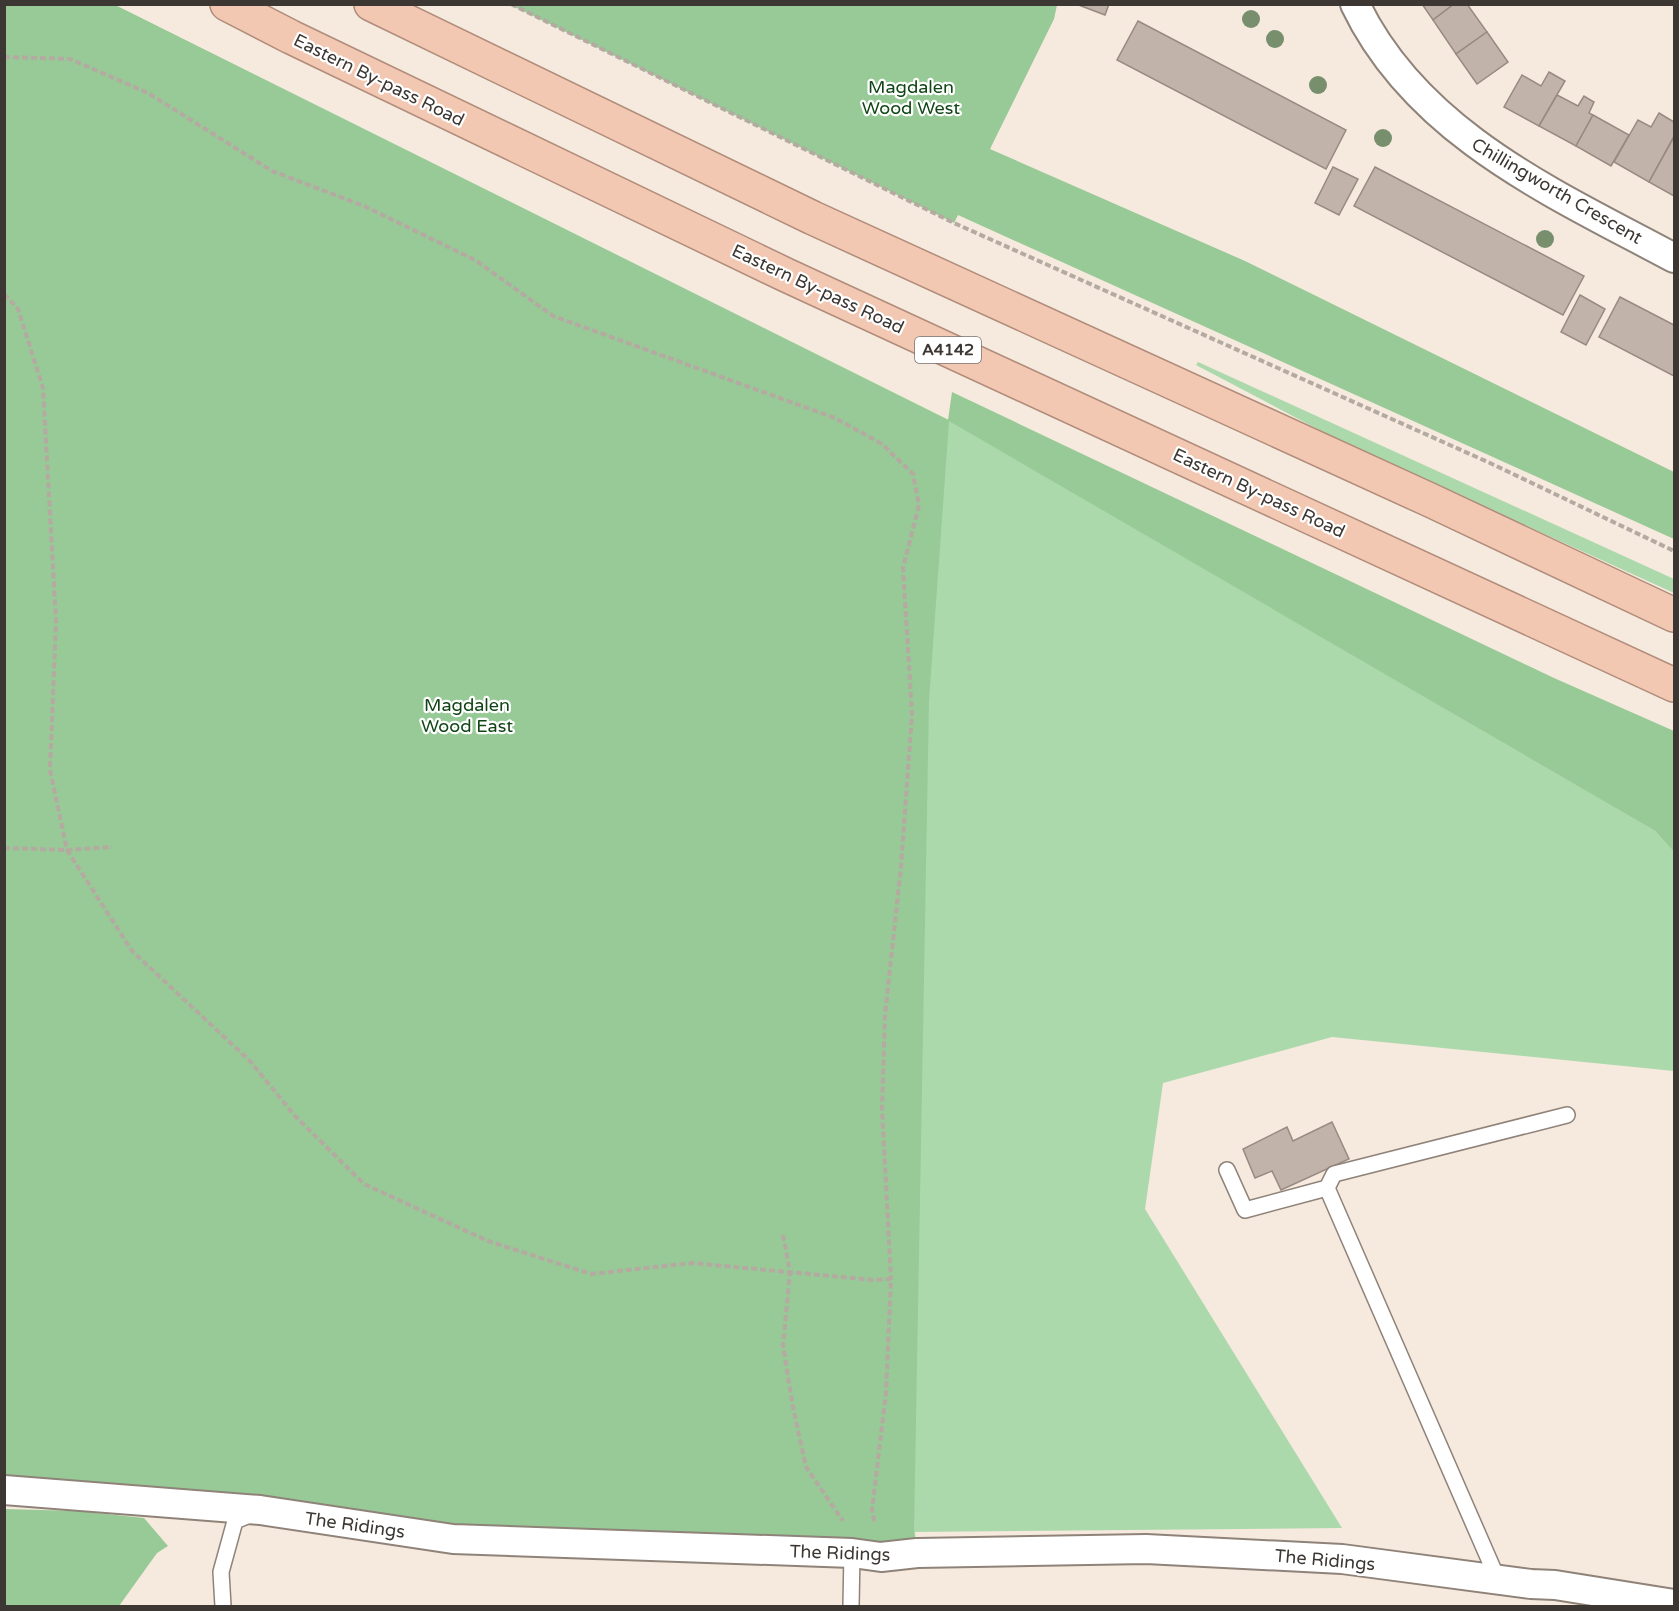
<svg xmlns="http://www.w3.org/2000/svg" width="1679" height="1611" viewBox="0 0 1679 1611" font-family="'Varela Round',sans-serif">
	<rect width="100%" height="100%" fill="#f6e9dd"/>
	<!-- green -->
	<g fill="#acd9ab">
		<path d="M5,5H115L949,420L1655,831L1674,852V1071L1332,1037L1163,1083L1145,1209L1342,1528L915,1532L917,1553Z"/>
		<path d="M1198,362L1674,579V593L1342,442L1196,365Z"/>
	</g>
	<!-- forest -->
	<g fill="#97ca96">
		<path d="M5,5H115L948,420L952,392L1554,678L1674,731V852L1655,831L949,421L929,701L914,1532L917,1553L5,1500Z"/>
		<path d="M511,5H1057L1054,19L990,149L1245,261L1674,472V539L958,215L954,223Z"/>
		<path d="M5,1509L78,1511L144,1518L168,1546L157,1553L119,1606H5Z"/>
	</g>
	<!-- building -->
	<g fill="#c1b2aa" stroke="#988a82" stroke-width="1.5">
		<path d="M1076,4H1109L1105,15Z"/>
		<path d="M1422,4H1454L1433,20Z"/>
		<path d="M1454,4H1467L1487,32L1456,54L1433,20Z"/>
		<path d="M1138,21L1346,130L1326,169L1117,60Z"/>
		<path d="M1487,32L1508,62L1477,84L1456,54Z"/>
		<path d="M1549,72L1565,81L1539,126L1504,107L1522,75L1541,86Z"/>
		<path d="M1557,95L1578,106L1584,96L1594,102L1589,113L1593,115L1576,146L1539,126Z"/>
		<path d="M1659,113L1674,122V136L1649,182L1614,162L1638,120L1651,127Z"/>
		<path d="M1593,115L1629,135L1611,166L1576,146Z"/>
		<path d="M1673,139L1674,140V196L1649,182Z"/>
		<path d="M1333,167L1358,179L1339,215L1315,203Z"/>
		<path d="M1375,167L1584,276L1563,315L1354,206Z"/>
		<path d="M1580,295L1605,309L1586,345L1561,332Z"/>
		<path d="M1620,297L1674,325V376L1599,337Z"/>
		<path d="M1332,1122L1349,1159L1281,1190L1272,1171L1255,1178L1243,1149L1287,1127L1293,1141Z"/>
	</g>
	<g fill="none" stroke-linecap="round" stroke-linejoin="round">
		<!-- service casing -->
		<g stroke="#8f8379" stroke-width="18">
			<g id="service">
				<path d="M1227,1170L1245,1210L1327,1188L1334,1174L1567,1115"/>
				<path d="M1327,1188L1498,1580"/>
				<path d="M223,1606L221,1572L235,1521L252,1514"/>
				<path d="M851,1606L852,1553"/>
			</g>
		</g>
		<!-- minor casing -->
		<g stroke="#8f8379" stroke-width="32">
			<g id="minor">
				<path d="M1355,4C1417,134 1555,194 1674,258"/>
				<path d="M4,1490L260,1510L453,1539L852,1553L881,1557L917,1553L1146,1549L1342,1559L1531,1584L1555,1585L1674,1604"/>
			</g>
		</g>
		<!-- trunk casing -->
		<g stroke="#b08c7a" stroke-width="36">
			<g id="trunk">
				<path d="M227,4L291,37L786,275L1674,685"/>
				<path d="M371,4L813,218L1430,500L1674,615"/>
			</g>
		</g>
		<!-- path -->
		<g stroke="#b4aaa1" stroke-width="4" stroke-dasharray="6 3" stroke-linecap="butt">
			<path d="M511,4L954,223L1490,463L1674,551"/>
			<path d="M4,57L70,59L148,93L272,171L364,206L475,260L553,316L835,418L882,444L913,474L919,505L903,568L912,714L901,867L885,1015L882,1109L891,1279"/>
			<path d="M4,294L18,309L43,388L56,621L50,770L67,850L112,847"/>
			<path d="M4,848L67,850L132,951L250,1061L295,1116L364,1184L488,1241L591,1274L692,1263L873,1280L891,1279L886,1393L872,1510L875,1524"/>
			<path d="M783,1235L790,1272L783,1346L793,1407L806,1467L843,1521"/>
		</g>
		<!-- service -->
		<use href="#service" stroke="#fff" stroke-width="15"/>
		<!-- minor -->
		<use href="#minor" stroke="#fff" stroke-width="28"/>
		<!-- trunk -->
		<use href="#trunk" stroke="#f2c8b3" stroke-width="33"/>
	</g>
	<!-- trees -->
	<g fill="#788f6e">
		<circle cx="1251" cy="19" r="9"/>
		<circle cx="1275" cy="39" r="9"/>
		<circle cx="1318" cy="85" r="9"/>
		<circle cx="1383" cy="138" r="9"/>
		<circle cx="1545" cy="239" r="9"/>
	</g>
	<g text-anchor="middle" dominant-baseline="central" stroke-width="4.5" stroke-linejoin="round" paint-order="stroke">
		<!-- shield labels -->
		<rect fill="#fff" stroke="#767370" stroke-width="1.5" x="915" y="337" width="66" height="26" rx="4.5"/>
		<g font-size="16" font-weight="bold" fill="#3c3733">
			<text x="948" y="350">A4142</text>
		</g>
		<!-- street labels -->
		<g font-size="18" fill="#3c3733" stroke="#fff">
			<text transform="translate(379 80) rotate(26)">Eastern By-pass Road</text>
			<text transform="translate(1557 191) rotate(30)">Chillingworth Crescent</text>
			<text transform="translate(818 289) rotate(25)">Eastern By-pass Road</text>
			<text transform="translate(1259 493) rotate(25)">Eastern By-pass Road</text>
			<text transform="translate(355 1525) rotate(8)">The Ridings</text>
			<text transform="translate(840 1553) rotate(2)">The Ridings</text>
			<text transform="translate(1325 1560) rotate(5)">The Ridings</text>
		</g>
		<!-- park labels -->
		<g font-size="18" fill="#104514" stroke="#fff">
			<text x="911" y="87">Magdalen<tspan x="911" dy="21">Wood West</tspan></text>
			<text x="467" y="705">Magdalen<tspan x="467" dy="21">Wood East</tspan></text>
		</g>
	</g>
	<!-- border -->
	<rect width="1679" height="1611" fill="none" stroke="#3c3733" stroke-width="12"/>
</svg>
